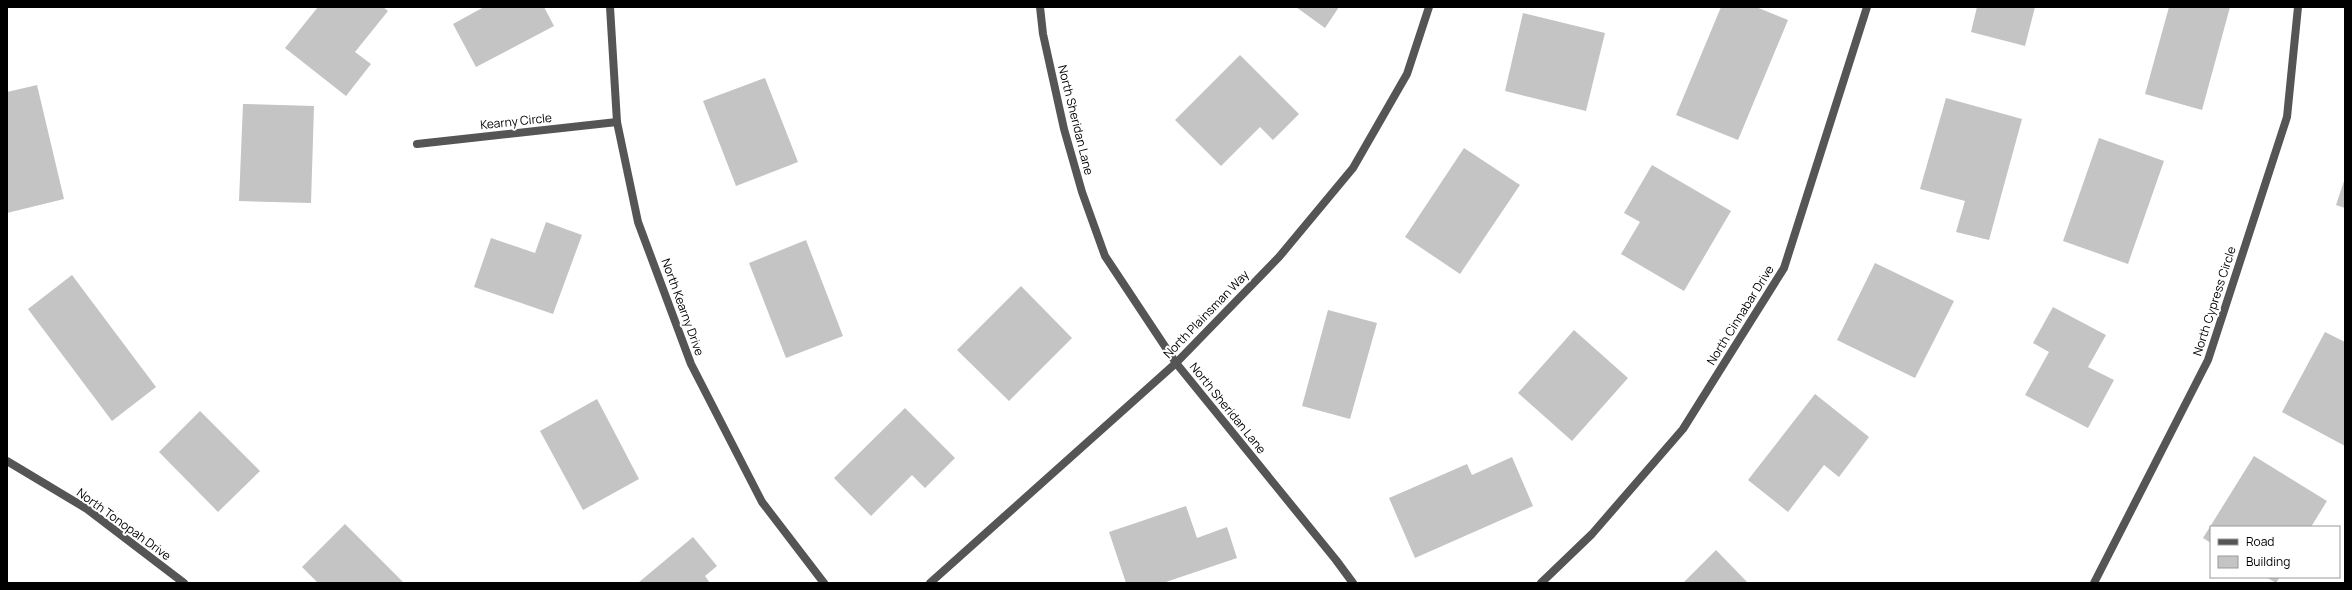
<svg xmlns="http://www.w3.org/2000/svg" width="2352" height="590" viewBox="0 0 2352 590" font-family="Manrope,sans-serif">
	<rect width="100%" height="100%" fill="#fff"/>
	<!-- building -->
	<g fill="#c4c4c4">
		<path d="M318,7H383L388,11L355,52L371,64L346,96L285,48Z"/>
		<path d="M484,7H544L554,26L476,67L453,24Z"/>
		<path d="M1296,7H1339L1325,28Z"/>
		<path d="M1721,7H1756L1788,20L1738,140L1676,115Z"/>
		<path d="M1977,7H2035L2025,46L1971,32Z"/>
		<path d="M2169,7H2230L2202,110L2145,94Z"/>
		<path d="M1523,13L1605,33L1586,111L1505,91Z"/>
		<path d="M1240,55L1299,114L1273,140L1260,127L1221,166L1175,120Z"/>
		<path d="M765,78L798,162L736,186L703,101Z"/>
		<path d="M37,85L64,199L7,213V92Z"/>
		<path d="M1946,98L2022,119L1989,240L1956,232L1965,201L1920,189Z"/>
		<path d="M243,104L314,106L311,203L239,201Z"/>
		<path d="M2099,138L2164,161L2128,264L2063,241Z"/>
		<path d="M1464,148L1520,185L1460,274L1405,237Z"/>
		<path d="M1652,165L1731,211L1684,291L1621,254L1640,222L1624,213Z"/>
		<path d="M2345,178V208L2336,205Z"/>
		<path d="M546,222L582,235L553,314L474,287L491,238L535,253Z"/>
		<path d="M806,240L843,336L786,358L749,263Z"/>
		<path d="M1875,263L1954,301L1915,378L1837,340Z"/>
		<path d="M72,275L156,387L112,421L28,309Z"/>
		<path d="M1021,286L1072,338L1009,401L957,350Z"/>
		<path d="M2053,307L2106,335L2088,367L2114,380L2088,428L2025,395L2049,352L2033,343Z"/>
		<path d="M1328,310L1377,323L1350,419L1302,406Z"/>
		<path d="M1574,330L1628,378L1572,441L1518,393Z"/>
		<path d="M2325,332L2345,342V446L2282,412Z"/>
		<path d="M1815,394L1869,437L1839,477L1824,465L1788,512L1748,480Z"/>
		<path d="M597,399L639,479L583,510L540,431Z"/>
		<path d="M905,408L955,458L925,488L912,475L871,516L834,478Z"/>
		<path d="M200,411L260,471L218,512L159,452Z"/>
		<path d="M2254,456L2327,501L2311,527H2211V543L2203,538Z"/>
		<path d="M1512,457L1533,506L1415,558L1389,498L1467,464L1472,475Z"/>
		<path d="M1186,506L1197,538L1227,527L1237,558L1163,583H1126L1109,532Z"/>
		<path d="M345,524L404,583H318L302,567Z"/>
		<path d="M693,537L717,566L705,576L710,583H638Z"/>
		<path d="M1716,550L1748,583H1683Z"/>
		<path d="M2266,577H2280L2276,583Z"/>
	</g>
	<g fill="none" stroke-linecap="round" stroke-linejoin="round">
		<!-- street -->
		<g stroke="#555" stroke-width="8">
			<path d="M610,7L617,122L638,222L691,364L762,502L824,583"/>
			<path d="M1040,7L1043,34L1064,129L1082,192L1105,256L1176,363L1336,560L1353,583"/>
			<path d="M417,144L617,122"/>
			<path d="M7,461L87,509L184,583"/>
			<path d="M930,583L1176,363L1279,257L1353,168L1407,74L1429,7"/>
			<path d="M1541,583L1592,534L1683,429L1784,268L1867,7"/>
			<path d="M2094,583L2208,360L2287,117L2298,7"/>
		</g>
	</g>
	<g text-anchor="middle" dominant-baseline="central" stroke-width="4" stroke-linejoin="round" paint-order="stroke">
		<!-- street labels -->
		<g font-size="12" fill="#000" stroke="#fff">
			<text transform="translate(1076 120) rotate(76)">North Sheridan Lane</text>
			<text transform="translate(516 121) rotate(-6)">Kearny Circle</text>
			<text transform="translate(2214 301) rotate(-72)">North Cypress Circle</text>
			<text transform="translate(683 307) rotate(70)">North Kearny Drive</text>
			<text transform="translate(1206 314) rotate(-46)">North Plainsman Way</text>
			<text transform="translate(1740 315) rotate(-58)">North Cinnabar Drive</text>
			<text transform="translate(1228 408) rotate(51)">North Sheridan Lane</text>
			<text transform="translate(124 524) rotate(36)">North Tonopah Drive</text>
		</g>
	</g>
	<!-- border -->
	<rect width="2352" height="590" fill="none" stroke="#000000" stroke-width="16"/>
	<!-- legend -->
	<rect x="2210" y="526" width="130" height="52" fill="#ffffff" stroke="#999999"/>
	<rect x="2218" y="539" width="20" height="6" fill="#555555" stroke="#999999"/>
	<text x="2246" y="546" font-size="12" fill="#000000">Road</text>
	<rect x="2218" y="556" width="20" height="12" fill="#c4c4c4" stroke="#999999"/>
	<text x="2246" y="566" font-size="12" fill="#000000">Building</text>
</svg>
